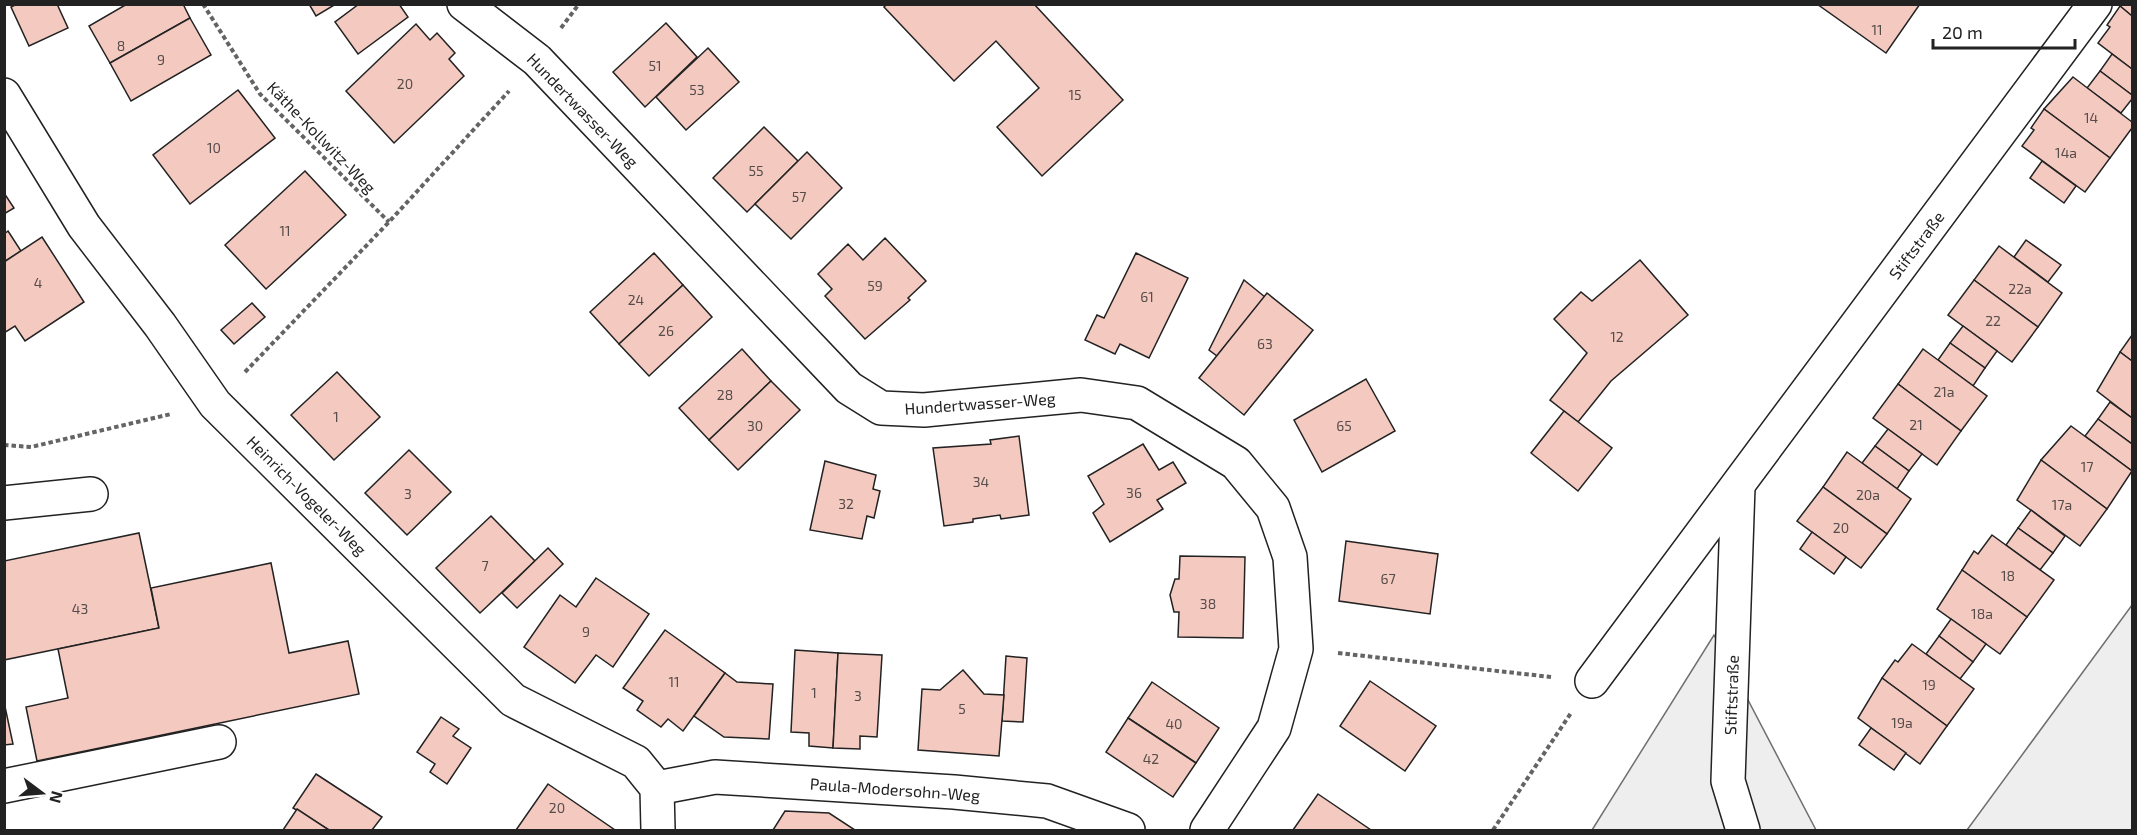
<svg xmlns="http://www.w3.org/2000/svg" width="2137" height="835" viewBox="0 0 2137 835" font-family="'Exo 2',sans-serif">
	<rect width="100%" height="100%" fill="#fff"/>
	<!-- green -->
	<g fill="#eee" stroke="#6f6f6f" stroke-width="1.5">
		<path d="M2132,605V830H1967Z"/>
		<path d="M1714,635L1816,830H1592Z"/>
	</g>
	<!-- building -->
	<g fill="#f3c9c0" stroke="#222" stroke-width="1.5">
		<path d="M17,4H57L68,28L29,46L11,7Z"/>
		<path d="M127,4H183L190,18L110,63L89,26Z"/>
		<path d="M309,4H336L316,16Z"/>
		<path d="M359,4H399L408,17L358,54L335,22Z"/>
		<path d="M887,4H1034L1123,100L1042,176L997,127L1039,88L996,41L954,81L884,7Z"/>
		<path d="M1817,4H1920L1886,53Z"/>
		<path d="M2121,4H2132V16L2120,6Z"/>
		<path d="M2120,6L2132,16V69L2098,43L2110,27L2107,25Z"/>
		<path d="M190,18L211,55L131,101L110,63Z"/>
		<path d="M666,23L697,57L645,107L613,72Z"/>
		<path d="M416,24L430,40L437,33L455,53L449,59L464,76L394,143L346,91Z"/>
		<path d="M708,48L739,82L686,130L656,97Z"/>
		<path d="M2112,54L2132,69V95L2100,71Z"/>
		<path d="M2100,71L2132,95V99L2121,113L2087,88Z"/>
		<path d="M2073,77L2132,122V128L2110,158L2044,109Z"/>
		<path d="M238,90L275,138L190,204L153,155Z"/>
		<path d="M2044,109L2110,158L2085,192L2022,146L2034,130L2031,128Z"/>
		<path d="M764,127L798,161L747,212L713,178Z"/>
		<path d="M807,152L842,188L791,239L755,204Z"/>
		<path d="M2042,161L2076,186L2064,203L2030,178Z"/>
		<path d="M305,171L346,215L266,289L225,245Z"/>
		<path d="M4,193L14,208L4,214Z"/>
		<path d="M8,231L21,251L4,262V234Z"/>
		<path d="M42,237L84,302L25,341L15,326L4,333V262Z"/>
		<path d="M885,238L926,281L908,298L910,300L865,339L825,296L832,289L818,274L848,244L863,260Z"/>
		<path d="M2026,240L2061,265L2048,282L2014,257Z"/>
		<path d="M1999,246L2062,293L2038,327L1974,280Z"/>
		<path d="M654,253L683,285L619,344L590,312Z"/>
		<path d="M1136,253L1188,278L1149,358L1120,344L1115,354L1085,340L1097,315L1104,318Z"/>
		<path d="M1640,260L1688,315L1611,381L1578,422L1550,400L1587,353L1554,319L1581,292L1592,301Z"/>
		<path d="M1244,280L1265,297L1217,356L1209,350Z"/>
		<path d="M1974,280L2038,327L2012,362L1948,315Z"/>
		<path d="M683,285L712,317L649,376L619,344Z"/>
		<path d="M1267,293L1313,330L1244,415L1199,378Z"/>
		<path d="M252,303L265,317L234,344L221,330Z"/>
		<path d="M1963,326L1997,351L1985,368L1950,343Z"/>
		<path d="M2132,335V361L2120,352Z"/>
		<path d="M1950,343L1985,368L1973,386L1938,360Z"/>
		<path d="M742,349L771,381L709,440L679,408Z"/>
		<path d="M1923,349L1987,396L1961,431L1898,384Z"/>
		<path d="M2120,352L2132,361V418L2097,391Z"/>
		<path d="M337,372L380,417L334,460L291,415Z"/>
		<path d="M1366,379L1395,431L1322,472L1294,420Z"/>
		<path d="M771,381L800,410L738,470L709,440Z"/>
		<path d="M1898,384L1961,431L1937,465L1873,418Z"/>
		<path d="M2110,402L2132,418V444L2098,419Z"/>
		<path d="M1564,411L1612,448L1578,491L1531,453Z"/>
		<path d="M2098,419L2132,444V471L2085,436Z"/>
		<path d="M2071,426L2132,471L2107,509L2041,460Z"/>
		<path d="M1888,429L1922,454L1909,471L1875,446Z"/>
		<path d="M1019,436L1029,515L1001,519L1000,515L973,519V522L944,526L933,448L991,444L990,440Z"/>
		<path d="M1143,444L1159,470L1173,462L1186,483L1157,500L1163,509L1110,542L1093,513L1104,504L1088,476Z"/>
		<path d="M1875,446L1909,471L1897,489L1862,463Z"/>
		<path d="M409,450L451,492L407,535L365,493Z"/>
		<path d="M1847,452L1911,499L1887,534L1823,487Z"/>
		<path d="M2041,460L2107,509L2080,546L2017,500Z"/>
		<path d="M825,461L876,475L873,489L880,491L874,518L867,516L862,539L810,530Z"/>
		<path d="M1823,487L1887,534L1861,568L1797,521Z"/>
		<path d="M2031,510L2065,536L2053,553L2018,528Z"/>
		<path d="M491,516L535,561L480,613L436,568Z"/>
		<path d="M2018,528L2053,553L2040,570L2006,545Z"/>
		<path d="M1812,532L1846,557L1834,574L1800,549Z"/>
		<path d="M139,533L159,628L4,660V561Z"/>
		<path d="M1992,535L2054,580L2027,617L1962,570L1974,551L1978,554Z"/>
		<path d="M1346,541L1438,554L1430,614L1339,601Z"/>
		<path d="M548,548L563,564L517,608L502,593Z"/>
		<path d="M1180,556L1245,557L1243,638L1178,637L1179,612H1174L1170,595L1175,579H1179Z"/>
		<path d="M271,563L289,653L348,641L359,694L37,761L26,707L68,698L58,649L159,628L151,588Z"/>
		<path d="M1962,570L2027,617L2000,654L1937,609Z"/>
		<path d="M596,578L649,614L613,667L596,655L575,683L524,647L560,595L576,607Z"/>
		<path d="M1951,619L1986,644L1973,662L1939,636Z"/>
		<path d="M665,630L725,673L683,731L668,719L661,727L637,710L643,701L623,688Z"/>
		<path d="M1939,636L1973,662L1960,679L1926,654Z"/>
		<path d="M1912,644L1974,689L1947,726L1882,678L1895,660L1898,662Z"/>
		<path d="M795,650L838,653L833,748L809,746V733L791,732Z"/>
		<path d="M838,653L882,655L877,737L860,736V749L833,748Z"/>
		<path d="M1006,656L1027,658L1023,722L1002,721Z"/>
		<path d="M963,670L984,694L1004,695L999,756L918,750L922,689L940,690Z"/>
		<path d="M725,673L737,682L773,684L769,739L724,737L694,716Z"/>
		<path d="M1882,678L1947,726L1920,764L1858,718Z"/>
		<path d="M1370,681L1436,726L1405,771L1340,726Z"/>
		<path d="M1152,682L1219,728L1196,763L1128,718Z"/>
		<path d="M4,702L13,744L4,745Z"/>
		<path d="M441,717L459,729L453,736L471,748L447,784L430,772L435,764L417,752Z"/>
		<path d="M1128,718L1196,763L1173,797L1106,752Z"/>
		<path d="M1871,728L1906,753L1894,770L1859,745Z"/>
		<path d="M316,774L382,817L372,830H329L293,808Z"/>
		<path d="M548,784L615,830H516Z"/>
		<path d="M1318,794L1371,830H1293Z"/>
		<path d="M297,809L329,830H283Z"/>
		<path d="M785,811L829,813L855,830H773Z"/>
	</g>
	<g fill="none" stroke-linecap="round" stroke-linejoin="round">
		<!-- minor casing -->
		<g stroke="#222" stroke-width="36">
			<g id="minor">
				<path d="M464,4L537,60L849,388L881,408L924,410L1081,395L1137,403L1236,463L1273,508L1290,557L1296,649L1274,728L1207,830"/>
				<path d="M4,95L84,226L160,325L215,404L513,700L636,762L657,788L658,830"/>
				<path d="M1738,486L1728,781L1743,830"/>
				<path d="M4,503L91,494"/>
				<path d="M1592,681L2095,4"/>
				<path d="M4,786L219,742"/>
				<path d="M657,788L715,777L954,792L1047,801L1128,830"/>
			</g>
		</g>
		<!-- path -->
		<g stroke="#646464" stroke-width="4" stroke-dasharray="4.5 3" stroke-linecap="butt">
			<path d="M203,4L260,94L389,222"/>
			<path d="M561,28L579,4"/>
			<path d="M245,372L389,222L509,91"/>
			<path d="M4,445L31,447L171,414"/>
			<path d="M1338,653L1551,677"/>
			<path d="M1493,830L1571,713"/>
		</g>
		<!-- minor -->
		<use href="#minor" stroke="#fff" stroke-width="33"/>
	</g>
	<g text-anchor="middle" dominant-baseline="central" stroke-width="4.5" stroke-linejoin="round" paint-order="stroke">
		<!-- number labels -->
		<g font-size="14" fill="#564c4a">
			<text x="1877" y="29">11</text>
			<text x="121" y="45">8</text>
			<text x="161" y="59">9</text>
			<text x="655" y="65">51</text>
			<text x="405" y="83">20</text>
			<text x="697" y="89">53</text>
			<text x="1075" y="94">15</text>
			<text x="2091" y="117">14</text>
			<text x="214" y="147">10</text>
			<text x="2066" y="152">14a</text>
			<text x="756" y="170">55</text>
			<text x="799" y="196">57</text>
			<text x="285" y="230">11</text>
			<text x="38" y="282">4</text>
			<text x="875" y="285">59</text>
			<text x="2020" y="288">22a</text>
			<text x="1147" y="296">61</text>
			<text x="636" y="299">24</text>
			<text x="1993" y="320">22</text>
			<text x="666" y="330">26</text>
			<text x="1617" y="336">12</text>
			<text x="1265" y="343">63</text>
			<text x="1944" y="391">21a</text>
			<text x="725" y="394">28</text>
			<text x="336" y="416">1</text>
			<text x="1916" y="424">21</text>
			<text x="755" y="425">30</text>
			<text x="1344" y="425">65</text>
			<text x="2087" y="466">17</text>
			<text x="981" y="481">34</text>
			<text x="1134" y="492">36</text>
			<text x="408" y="493">3</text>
			<text x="1868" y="494">20a</text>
			<text x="846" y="503">32</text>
			<text x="2062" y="504">17a</text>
			<text x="1841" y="527">20</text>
			<text x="485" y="565">7</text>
			<text x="2008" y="575">18</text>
			<text x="1388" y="578">67</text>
			<text x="1208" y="603">38</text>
			<text x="80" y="608">43</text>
			<text x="1982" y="613">18a</text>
			<text x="586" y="631">9</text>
			<text x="674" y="681">11</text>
			<text x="1929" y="684">19</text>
			<text x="814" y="692">1</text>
			<text x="858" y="695">3</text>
			<text x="962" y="708">5</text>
			<text x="1902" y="722">19a</text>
			<text x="1174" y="723">40</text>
			<text x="1151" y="758">42</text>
			<text x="557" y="807">20</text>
		</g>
		<!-- street labels -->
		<g font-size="16" fill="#222" stroke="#fff">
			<text transform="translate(583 110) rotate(46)">Hundertwasser-Weg</text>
			<text transform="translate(322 137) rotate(46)">Käthe-Kollwitz-Weg</text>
			<text transform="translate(1916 245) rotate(-53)">Stiftstraße</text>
			<text transform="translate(980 403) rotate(-4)">Hundertwasser-Weg</text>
			<text transform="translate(307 495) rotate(45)">Heinrich-Vogeler-Weg</text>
			<text transform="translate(1731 695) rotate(-88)">Stiftstraße</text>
			<text transform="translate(895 789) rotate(4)">Paula-Modersohn-Weg</text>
		</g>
	</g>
	<!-- border -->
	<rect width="2137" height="835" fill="none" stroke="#222222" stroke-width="12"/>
	<!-- north arrow -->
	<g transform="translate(42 793) rotate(106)" stroke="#ffffff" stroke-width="4.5" paint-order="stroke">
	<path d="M0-4.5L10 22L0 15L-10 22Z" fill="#222222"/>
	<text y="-9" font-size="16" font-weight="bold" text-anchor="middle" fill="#222222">N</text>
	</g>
	<!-- scale -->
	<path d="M1933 39v9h142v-9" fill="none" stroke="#222222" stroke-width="3"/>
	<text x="1942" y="39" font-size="18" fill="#222222" stroke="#ffffff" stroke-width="4.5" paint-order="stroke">20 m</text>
</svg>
